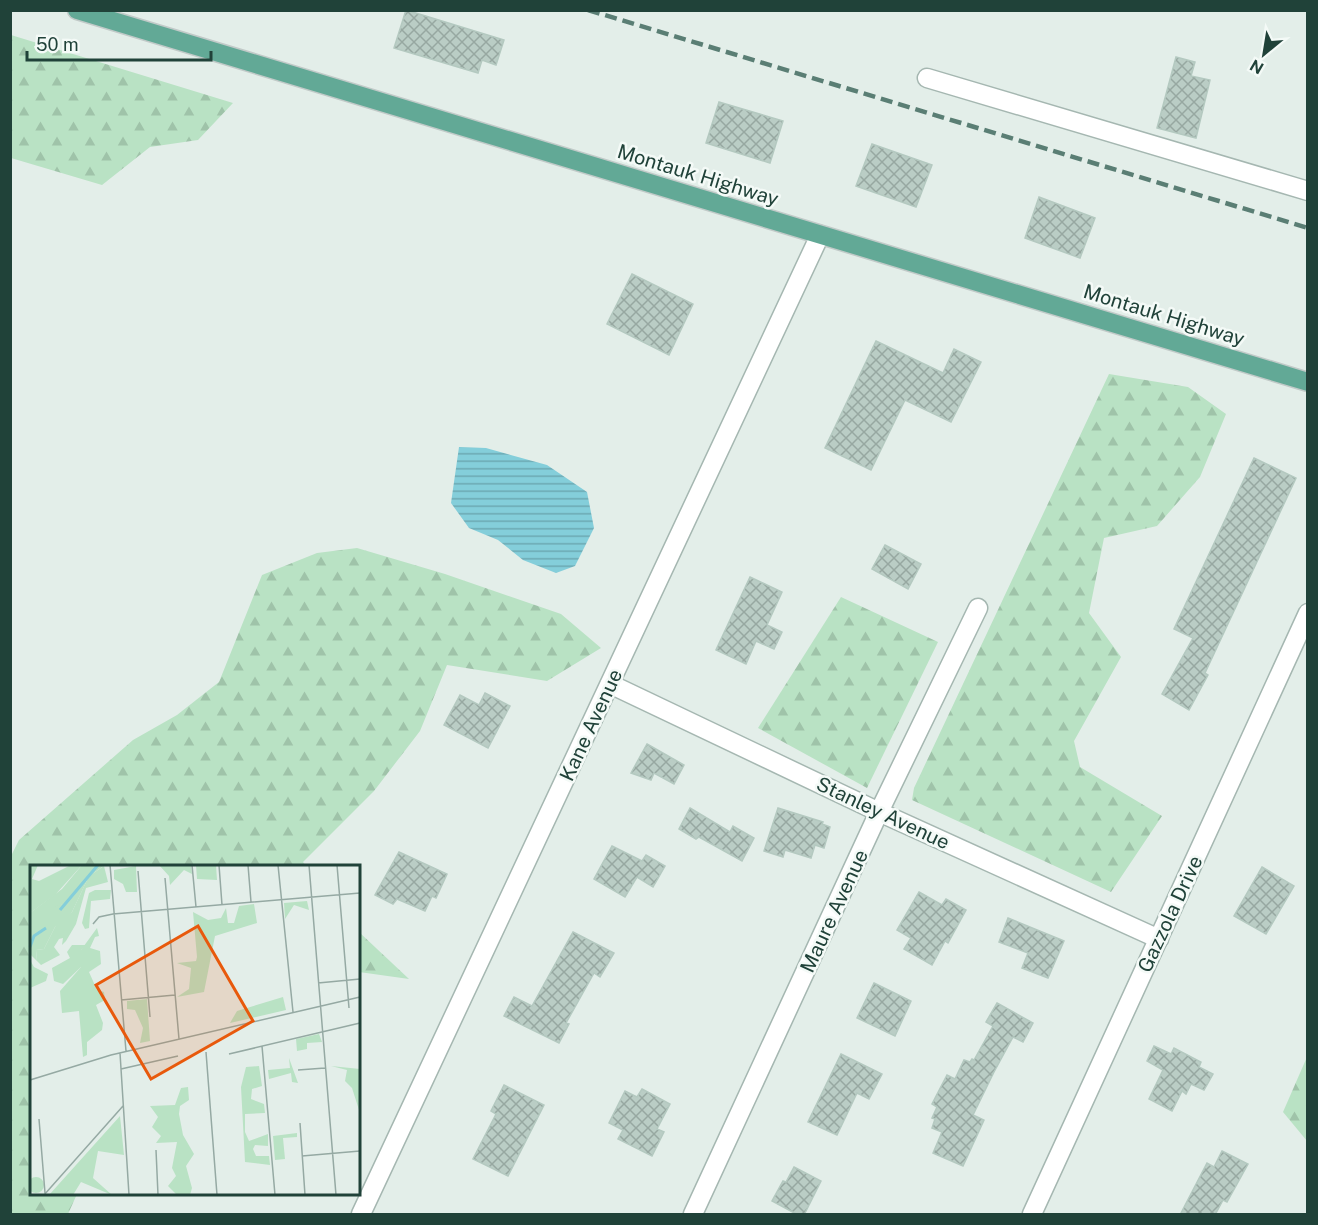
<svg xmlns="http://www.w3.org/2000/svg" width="1318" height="1225" viewBox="0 0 1318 1225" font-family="'Public Sans',sans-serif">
	<defs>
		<pattern id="forest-firs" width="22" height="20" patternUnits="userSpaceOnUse" patternTransform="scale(1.5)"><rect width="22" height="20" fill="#b9e2c4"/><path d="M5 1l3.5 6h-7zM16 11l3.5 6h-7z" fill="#9fc3a9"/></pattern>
		<pattern id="water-rules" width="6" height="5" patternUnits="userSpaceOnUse" patternTransform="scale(1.5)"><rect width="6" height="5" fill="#84ceda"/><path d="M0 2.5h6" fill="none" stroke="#6ca9b2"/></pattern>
		<pattern id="building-cross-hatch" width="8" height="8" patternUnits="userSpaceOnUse" patternTransform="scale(1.5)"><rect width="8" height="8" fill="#bacdc5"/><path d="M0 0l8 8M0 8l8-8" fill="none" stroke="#97a8a1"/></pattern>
	</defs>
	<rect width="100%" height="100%" fill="#e3eee9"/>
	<!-- forest -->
	<g fill="url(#forest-firs)">
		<path d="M11,35L233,103L198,140L150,147L102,185L11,158Z"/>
		<path d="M1109,374L1188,387L1226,414L1200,477L1157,526L1104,538L1089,613L1121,657L1074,741L1080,767L1162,816L1111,892L912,800L914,788Z"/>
		<path d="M357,548L445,574L561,614L601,648L547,681L447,665L420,731L374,791L303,862L306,866H32V1194H77L68,1214H11V856L19,840L133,740L177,715L219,682L262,575L317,553Z"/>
		<path d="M841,597L938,642L867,788L758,728Z"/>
		<path d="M359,932L409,979L359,972Z"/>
		<path d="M1307,1057V1141L1283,1112Z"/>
	</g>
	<!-- water -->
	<path fill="url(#water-rules)" d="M459,447L486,448L547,465L587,492L594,528L575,566L556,573L523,560L498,540L469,528L451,503Z"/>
	<!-- building -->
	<g fill="url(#building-cross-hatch)" stroke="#b4c9c0" stroke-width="1.5">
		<path d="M406,10L504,40L496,65L482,60L478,73L394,48Z"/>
		<path d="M1176,57L1195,62L1191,76L1210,80L1196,138L1157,128Z"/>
		<path d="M719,102L783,121L770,163L706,143Z"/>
		<path d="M872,144L932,165L916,207L856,186Z"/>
		<path d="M1039,197L1095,218L1080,258L1025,238Z"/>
		<path d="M632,274L693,304L669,355L607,324Z"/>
		<path d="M876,341L943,373L954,349L981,362L951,422L905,400L871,470L825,448Z"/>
		<path d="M1254,458L1296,478L1205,673L1208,675L1189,710L1162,694L1193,638L1174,629Z"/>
		<path d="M885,545L921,564L908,589L872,569Z"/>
		<path d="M750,577L782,592L767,625L782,632L774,649L756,641L746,664L716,650Z"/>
		<path d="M485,693L510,706L488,748L444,725L460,695L479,705Z"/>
		<path d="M647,744L684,765L674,784L654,773L651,780L631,773Z"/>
		<path d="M690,808L730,832L733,826L754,838L742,861L699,837L696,839L679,829Z"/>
		<path d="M778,808L823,822L822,824L830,827L824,848L815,845L811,858L785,850L783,857L764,851Z"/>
		<path d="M612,846L642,861L646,855L665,866L653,887L637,877L625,897L594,879Z"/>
		<path d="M399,852L447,874L436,898L432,896L425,911L397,899L393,904L375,895Z"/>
		<path d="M1262,867L1294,886L1266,934L1234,916Z"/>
		<path d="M919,892L942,905L946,899L966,910L948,943L945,941L932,965L904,949L911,938L897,930Z"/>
		<path d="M1008,918L1064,941L1048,978L1022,968L1028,953L999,942Z"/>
		<path d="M573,932L614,953L600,977L594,973L566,1023L569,1024L559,1043L504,1016L514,997L532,1006Z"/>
		<path d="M874,983L911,1001L895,1036L857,1018Z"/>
		<path d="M997,1003L1033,1023L1023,1042L1013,1037L994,1072L973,1115L984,1120L963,1166L933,1153L942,1132L932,1128L935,1119L932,1118L937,1107L932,1104L947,1075L955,1079L964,1060L970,1062L972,1059L974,1060L993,1026L986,1022Z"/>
		<path d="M1154,1046L1171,1054L1174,1048L1201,1062L1199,1067L1213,1074L1204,1090L1191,1084L1186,1094L1182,1091L1172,1111L1149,1099L1163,1070L1147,1061Z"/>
		<path d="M841,1054L882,1074L869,1099L857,1093L837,1135L808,1122Z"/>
		<path d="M504,1085L544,1105L508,1176L473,1159L496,1114L491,1111Z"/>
		<path d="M642,1089L670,1104L657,1129L664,1132L652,1156L618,1139L623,1130L609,1123L625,1091L637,1097Z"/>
		<path d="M1222,1151L1248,1164L1227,1202L1223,1200L1215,1215H1180L1207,1163L1214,1167Z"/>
		<path d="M794,1167L821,1181L804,1215H798L772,1201L783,1181L786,1182Z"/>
	</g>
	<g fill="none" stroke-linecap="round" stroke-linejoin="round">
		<!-- minor casing -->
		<g stroke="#a5b7b1" stroke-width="21">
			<g id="minor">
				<path d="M927,78L1308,191"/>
				<path d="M610,684L879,812L1159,939"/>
				<path d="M361,1214L820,235"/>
				<path d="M693,1214L879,812L978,608"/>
			</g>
		</g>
		<!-- tertiary casing -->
		<g stroke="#a5b7b1" stroke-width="21">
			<path id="tertiary" d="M1032,1214L1308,613"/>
		</g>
		<!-- primary casing -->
		<g stroke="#c1cac8" stroke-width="21">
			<path id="primary" d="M77,10L1308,382"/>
		</g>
		<!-- minor -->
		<use href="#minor" stroke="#fff" stroke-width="18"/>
		<!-- tertiary -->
		<use href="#tertiary" stroke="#fff" stroke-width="18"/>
		<!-- primary -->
		<use href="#primary" stroke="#62a996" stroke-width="18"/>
		<!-- rail -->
		<path stroke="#5a7e74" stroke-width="4.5" stroke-dasharray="12 6" stroke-linecap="butt" d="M588,10L1308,228"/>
	</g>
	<g text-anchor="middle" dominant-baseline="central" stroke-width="5" stroke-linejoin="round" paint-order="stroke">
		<!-- street labels -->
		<g font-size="20" fill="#204239" stroke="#f4faf7">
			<text transform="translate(698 175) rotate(17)">Montauk Highway</text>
			<text transform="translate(1164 315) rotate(17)">Montauk Highway</text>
			<text transform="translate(591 725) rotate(-65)">Kane Avenue</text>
			<text transform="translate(883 813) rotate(25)">Stanley Avenue</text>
			<text transform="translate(834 911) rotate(-65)">Maure Avenue</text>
			<text transform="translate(1170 914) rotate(-65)">Gazzola Drive</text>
		</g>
	</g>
	<!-- overview -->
	<g transform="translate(30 865)">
		<rect width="330" height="330" fill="#e3eee9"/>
		<path d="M74,1L78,17L56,23L46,59L36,76L32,80L33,73L29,74L24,82L30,90L11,100L7,96L6,85L14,84L25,62L42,47L59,11ZM32,24V39L0,62V48ZM42,80H56L51,85L54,95L51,102L33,119L24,116L22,103L40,93L37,87Z" fill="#b9e2c4"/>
		<path d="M0,0H8L2,14L9,16L41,0H52L25,30L0,48ZM129,0H161L162,9L154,5L140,20L139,11ZM166,0H186L187,15L167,14ZM106,1L107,27H96L93,19L84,14V5ZM65,25H81L80,34L61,36L59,63L55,64L52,58L59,28ZM277,36L279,45L264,40L255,54L254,38ZM224,39L227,58L185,71L174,127L147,132L159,124L161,103L147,98L166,96L167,92L163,47L178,55L191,53L196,43L198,58H204L209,41ZM67,63L69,71L65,72L60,83L70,86L71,99L59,107L67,125L74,127L75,135L66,140L73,158L72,165L57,177V190L53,192L49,146L32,148L30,126L51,102V85ZM0,95L4,102L18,109L16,116L0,123ZM253,132L256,145L200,158L207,146ZM117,134L120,176L110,178L113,163L105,145L97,144V136ZM289,169L292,177L277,178V184L267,186L266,174ZM259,193L268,218L262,217L261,208L239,214L238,205L260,203ZM229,201L232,221L222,224L221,234L234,239L235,248L215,249V267L219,276L238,269V281L225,280L223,284L226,291H239L240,300L215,297L211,222L216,202ZM301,201L330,204V248L322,223L315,216L317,205ZM158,222L159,235L150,241L149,249L153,270L164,289L156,301L162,323L160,330H147L138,321L146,311L142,303L147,277L126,278L131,271L122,262L128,252L120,241L145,240L151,223ZM90,251L94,290L68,286L63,313L82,330L51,317L43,330H19ZM267,268V272L253,273L255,294L245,295L243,271ZM-2 320a8 8 0 1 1 16 0a8 8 0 1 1-16 0Z" fill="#b9e2c4"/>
		<path d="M52,0H75L59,11L42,47L33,58L25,62L14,84L6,85L7,96L0,89V62L21,43L32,39V24Z" fill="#b9e2c4"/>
		<path fill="none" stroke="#84ceda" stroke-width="3" d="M30,45L68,0M0,82L4,71L16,63"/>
		<path fill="none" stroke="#95a9a3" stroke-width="1.5" d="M80,0L96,186M162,0L166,42M189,0L192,40M218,0L221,37M248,0L263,147M279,0L306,330M307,0L319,143M108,6L120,152M135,13L149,174M63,59L69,52L83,49L330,28M288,118L330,114M91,135L145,130M232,181L245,330M176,187L187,330M90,188L99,330M199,189L330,158M91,204L148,191M268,205L295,203M0,215L81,190L330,132M9,254L15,328M270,258L275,330M126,285L128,330M272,291L330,286M14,330L93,241"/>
		<path fill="#e8590c" fill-opacity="0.15" stroke="#e8590c" stroke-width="3" d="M168,61L223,156L121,214L66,120Z"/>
		<rect width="330" height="330" fill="none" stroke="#204239" stroke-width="3"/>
	</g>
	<!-- border -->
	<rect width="1318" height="1225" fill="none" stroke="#204239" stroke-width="24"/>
	<!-- north arrow -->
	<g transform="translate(1264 54) rotate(210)" stroke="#f4faf7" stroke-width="4.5" paint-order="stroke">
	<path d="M0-4.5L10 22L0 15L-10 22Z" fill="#204239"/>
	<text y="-9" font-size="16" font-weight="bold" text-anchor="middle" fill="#204239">N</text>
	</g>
	<!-- scale -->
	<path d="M27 51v9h184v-9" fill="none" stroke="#204239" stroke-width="3"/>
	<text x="36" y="51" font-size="18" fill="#204239" stroke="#f4faf7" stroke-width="4.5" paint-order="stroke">50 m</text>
</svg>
